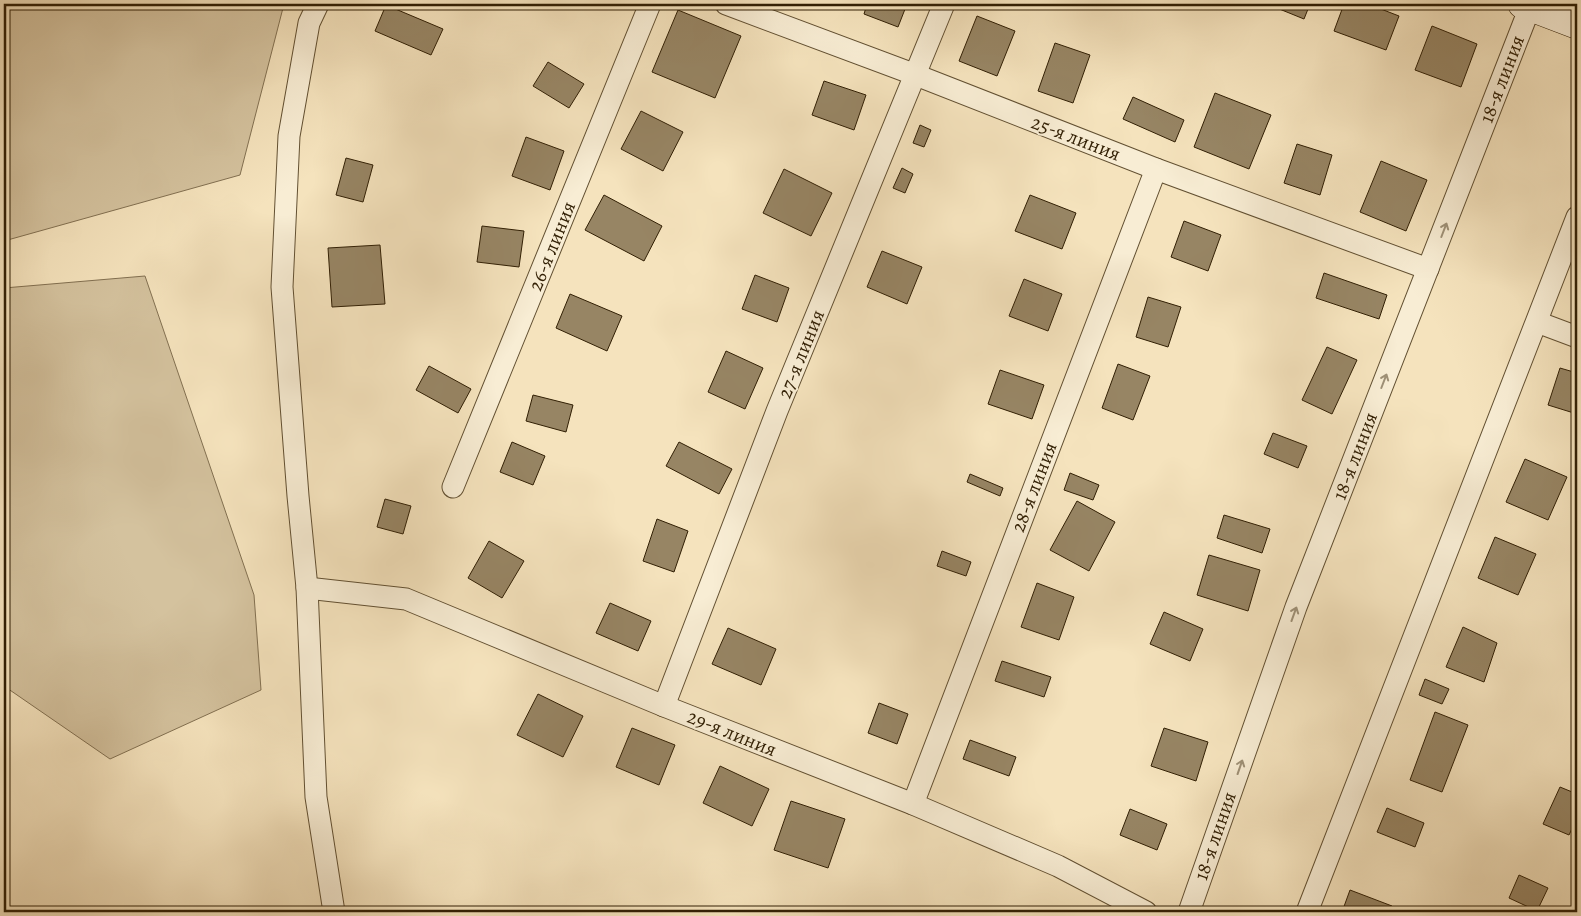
<svg xmlns="http://www.w3.org/2000/svg" width="1581" height="916" viewBox="0 0 1581 916" font-family="Alegreya,serif">
	<rect width="100%" height="100%" fill="#f5e3bd"/>
	<filter id="stains"><feTurbulence type="fractalNoise" baseFrequency=".004" numOctaves="4"/><feColorMatrix values="0 0 0 0 .2 0 0 0 0 .09 0 0 0 0 .02 0 0 0 .5 -.17"/></filter>
	<radialGradient id="worn" r=".72"><stop offset=".6" stop-color="#630" stop-opacity="0"/><stop offset="1" stop-color="#630" stop-opacity=".3"/></radialGradient>
	<!-- green -->
	<g fill="#d4c29e" stroke="#827051">
		<path d="M4,4H284L240,175L4,241Z"/>
		<path d="M145,276L254,595L261,690L110,759L4,686V288Z"/>
	</g>
	<!-- building -->
	<g fill="#978564" stroke="#311f04">
		<path d="M867,4H907L898,27L864,14Z"/>
		<path d="M1273,4H1310L1304,19L1272,6Z"/>
		<path d="M1344,4H1368L1399,16L1386,50L1334,31Z"/>
		<path d="M386,5L443,29L431,55L375,31Z"/>
		<path d="M678,10L741,36L715,98L652,72Z"/>
		<path d="M977,16L1015,31L997,76L959,61Z"/>
		<path d="M1432,26L1477,44L1461,87L1415,70Z"/>
		<path d="M1055,43L1090,55L1073,103L1038,91Z"/>
		<path d="M548,62L584,84L569,108L533,86Z"/>
		<path d="M824,81L866,95L854,130L812,115Z"/>
		<path d="M1215,93L1271,115L1249,169L1194,147Z"/>
		<path d="M1133,97L1184,120L1175,142L1123,119Z"/>
		<path d="M641,111L683,132L663,171L621,149Z"/>
		<path d="M920,125L931,130L924,147L913,143Z"/>
		<path d="M526,137L564,151L550,190L512,176Z"/>
		<path d="M1297,144L1332,155L1320,195L1284,183Z"/>
		<path d="M346,158L373,165L363,202L336,195Z"/>
		<path d="M1381,161L1427,180L1406,231L1360,212Z"/>
		<path d="M902,168L913,174L905,193L893,188Z"/>
		<path d="M784,169L832,193L811,236L763,213Z"/>
		<path d="M604,195L662,226L644,261L585,230Z"/>
		<path d="M1030,195L1076,213L1062,249L1015,231Z"/>
		<path d="M1184,221L1221,235L1208,271L1171,257Z"/>
		<path d="M482,226L524,231L519,267L477,262Z"/>
		<path d="M380,245L385,304L332,307L328,248Z"/>
		<path d="M882,251L922,267L907,304L867,287Z"/>
		<path d="M1324,273L1387,295L1379,319L1316,298Z"/>
		<path d="M755,275L789,288L777,322L742,309Z"/>
		<path d="M1024,279L1062,294L1048,331L1009,316Z"/>
		<path d="M570,294L622,316L607,351L556,328Z"/>
		<path d="M1148,297L1181,307L1168,347L1136,337Z"/>
		<path d="M1327,347L1357,360L1332,414L1302,400Z"/>
		<path d="M726,351L763,368L745,409L708,392Z"/>
		<path d="M1118,364L1150,376L1133,420L1102,408Z"/>
		<path d="M429,366L471,389L458,413L416,390Z"/>
		<path d="M1560,368L1577,373V414L1548,405Z"/>
		<path d="M1000,370L1044,385L1032,419L988,404Z"/>
		<path d="M533,395L573,405L566,432L526,421Z"/>
		<path d="M1273,433L1307,446L1298,468L1264,454Z"/>
		<path d="M512,442L545,456L533,485L500,472Z"/>
		<path d="M679,442L732,469L719,494L666,466Z"/>
		<path d="M1525,459L1567,477L1548,520L1506,502Z"/>
		<path d="M1070,473L1099,485L1093,500L1064,490Z"/>
		<path d="M970,474L1003,488L1000,496L967,482Z"/>
		<path d="M385,499L411,506L403,534L377,527Z"/>
		<path d="M1077,501L1115,522L1089,571L1050,550Z"/>
		<path d="M1224,515L1270,529L1262,553L1217,538Z"/>
		<path d="M657,519L688,531L674,572L643,561Z"/>
		<path d="M1495,537L1536,554L1518,595L1478,578Z"/>
		<path d="M489,541L524,561L502,598L468,578Z"/>
		<path d="M942,551L971,562L966,576L937,566Z"/>
		<path d="M1209,555L1260,570L1248,611L1197,595Z"/>
		<path d="M1037,583L1074,597L1059,640L1021,627Z"/>
		<path d="M610,603L651,621L638,651L596,633Z"/>
		<path d="M1164,612L1203,629L1190,661L1150,644Z"/>
		<path d="M1463,627L1497,643L1484,682L1446,667Z"/>
		<path d="M728,628L776,649L761,685L712,664Z"/>
		<path d="M1002,661L1051,677L1044,697L995,681Z"/>
		<path d="M1425,679L1449,689L1442,704L1419,695Z"/>
		<path d="M538,694L583,716L563,757L517,735Z"/>
		<path d="M879,703L908,714L897,744L868,733Z"/>
		<path d="M1435,712L1468,725L1442,792L1410,780Z"/>
		<path d="M632,728L675,745L659,785L616,767Z"/>
		<path d="M1164,728L1208,742L1196,781L1151,766Z"/>
		<path d="M970,740L1016,757L1009,776L963,759Z"/>
		<path d="M720,766L769,789L752,826L703,803Z"/>
		<path d="M1560,787L1577,794V818L1569,835L1543,824Z"/>
		<path d="M791,801L845,819L828,868L774,850Z"/>
		<path d="M1387,808L1424,823L1415,847L1377,832Z"/>
		<path d="M1130,809L1167,824L1157,850L1120,835Z"/>
		<path d="M1519,875L1548,888L1537,911L1509,898Z"/>
		<path d="M1350,890L1392,906L1390,912H1342Z"/>
	</g>
	<g fill="none" stroke-linecap="round" stroke-linejoin="round">
		<!-- street casing -->
		<g stroke="#625032" stroke-width="23">
			<g id="street">
				<path d="M318,4L309,23L289,136L282,287L298,496L307,588L316,797L334,912"/>
				<path d="M726,4L916,75L1156,169L1428,269"/>
				<path d="M1537,322L1577,337"/>
				<path d="M453,487L650,4"/>
				<path d="M307,588L406,599L664,706L913,804L1058,866L1146,912"/>
				<path d="M664,706L777,411L944,4"/>
				<path d="M913,804L1156,169"/>
				<path d="M1189,912L1296,607L1530,7"/>
				<path d="M1307,912L1577,217"/>
			</g>
		</g>
		<!-- secondary casing -->
		<g stroke="#311f04" stroke-width="29">
			<path id="secondary" d="M1522,4L1577,25"/>
		</g>
		<!-- street -->
		<use href="#street" stroke="#f8edd4" stroke-width="21"/>
		<!-- secondary -->
		<use href="#secondary" stroke="#f8edd4" stroke-width="28"/>
	</g>
	<!-- one-way arrows -->
	<defs><path id="oneway-shaft" d="M-6 0H5M1.5-3L5.5 0L1.5 3" fill="none" stroke-width="1.6" stroke-linecap="round" stroke-linejoin="round" transform="scale(1.25)"/></defs>
	<g stroke="#9e9076">
		<use href="#oneway-shaft" transform="translate(1444 230) rotate(-69)"/>
		<use href="#oneway-shaft" transform="translate(1384 381) rotate(-69)"/>
		<use href="#oneway-shaft" transform="translate(1294 614) rotate(-70)"/>
		<use href="#oneway-shaft" transform="translate(1240 767) rotate(-71)"/>
	</g>
	<g text-anchor="middle" dominant-baseline="central" stroke-width="4" stroke-linejoin="round" paint-order="stroke">
		<!-- street labels -->
		<g font-size="20" fill="#311f04" stroke="#f8edd4">
			<text transform="translate(1502 79) rotate(-69)">18-я линия</text>
			<text transform="translate(1076 138) rotate(21)">25-я линия</text>
			<text transform="translate(552 246) rotate(-68)">26-я линия</text>
			<text transform="translate(801 354) rotate(-68)">27-я линия</text>
			<text transform="translate(1355 456) rotate(-69)">18-я линия</text>
			<text transform="translate(1034 487) rotate(-69)">28-я линия</text>
			<text transform="translate(732 733) rotate(22)">29-я линия</text>
			<text transform="translate(1215 836) rotate(-71)">18-я линия</text>
		</g>
	</g>
	<!-- margin -->
	<rect width="1581" height="916" fill="none" stroke="#f5e3bd" stroke-width="20"/>
	<rect x="5" y="5" width="1571" height="906" fill="none" stroke="#311f04" stroke-width="2.5"/>
	<rect x="10" y="10" width="1561" height="896" fill="none" stroke="#311f04"/>
	<rect width="100%" height="100%" filter="url(#stains)"/>
	<rect width="100%" height="100%" fill="url(#worn)"/>
</svg>
